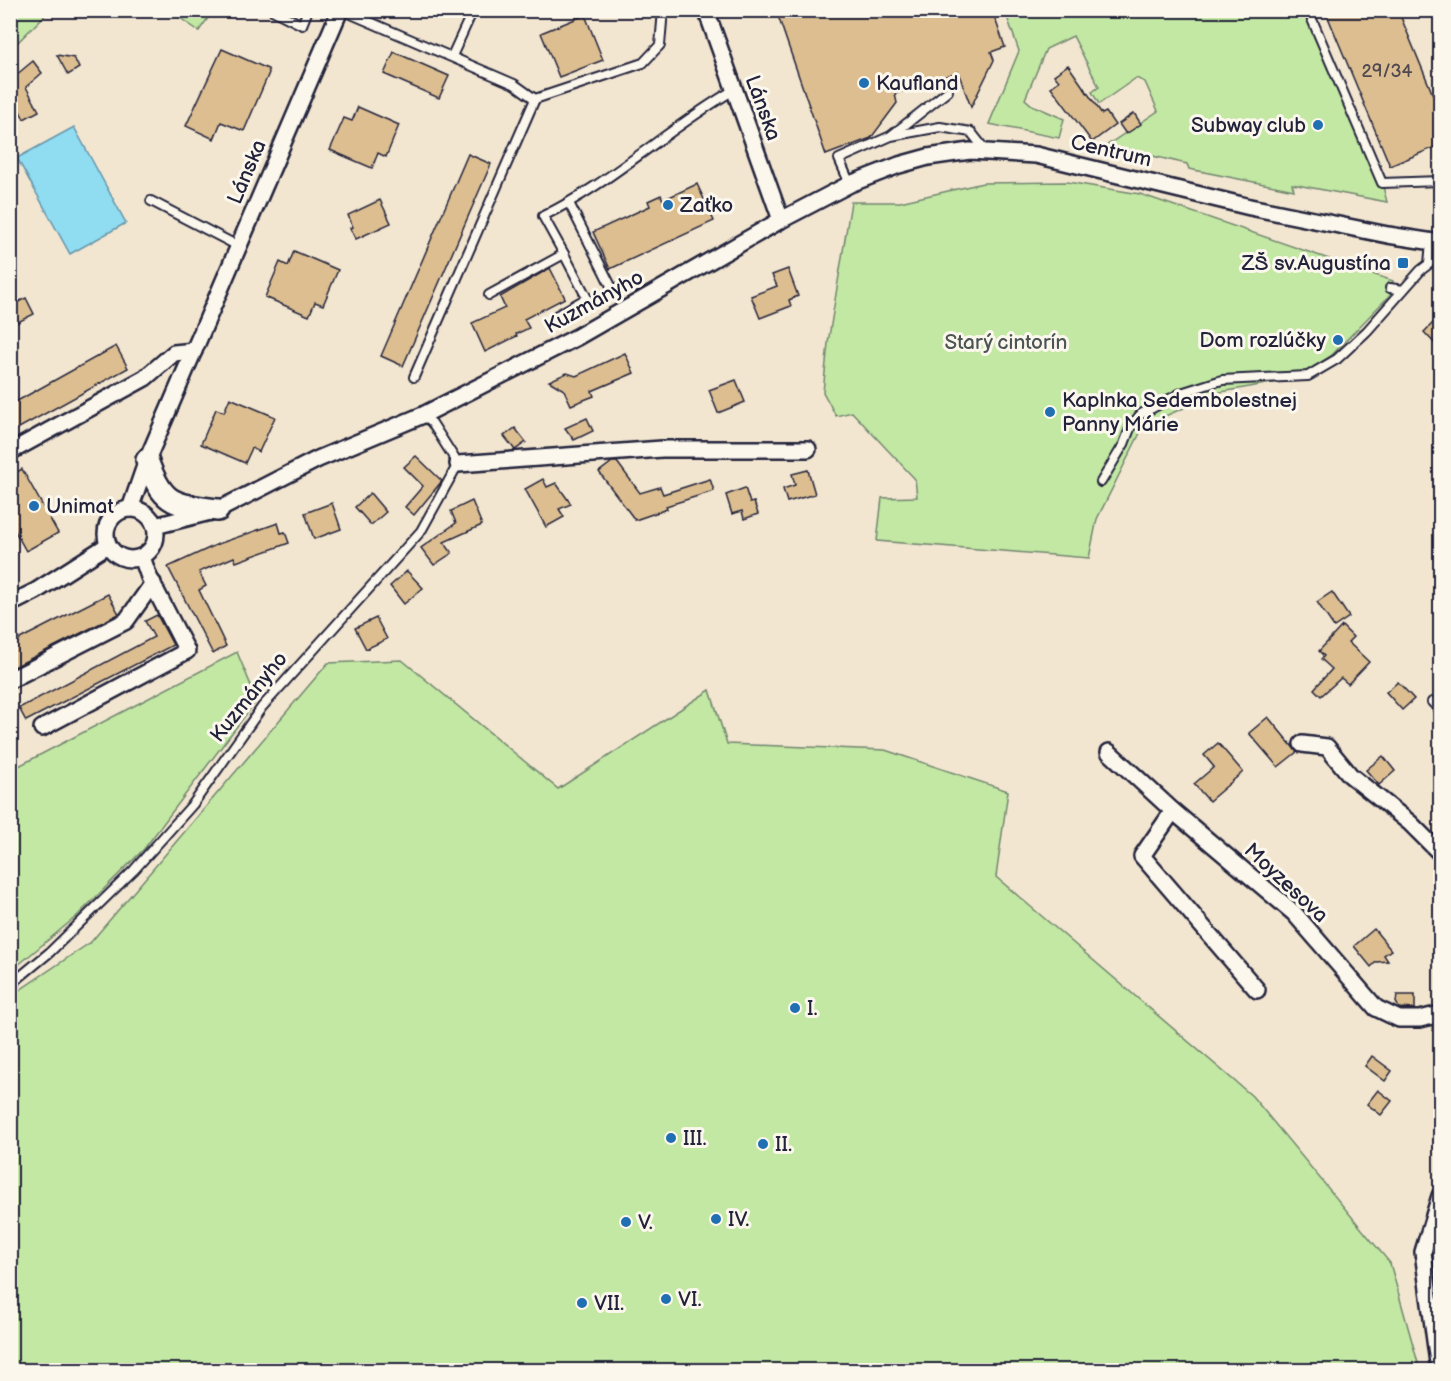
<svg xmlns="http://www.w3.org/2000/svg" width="1451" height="1381" viewBox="0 0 1451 1381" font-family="'Balsamiq Sans',sans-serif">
	<rect width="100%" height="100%" fill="#f2e6d0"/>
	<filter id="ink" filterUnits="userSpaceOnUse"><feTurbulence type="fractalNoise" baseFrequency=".0167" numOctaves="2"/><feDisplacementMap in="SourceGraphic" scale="12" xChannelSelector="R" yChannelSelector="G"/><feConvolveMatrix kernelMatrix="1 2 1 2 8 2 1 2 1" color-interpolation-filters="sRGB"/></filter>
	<g filter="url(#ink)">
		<!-- green -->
		<g fill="#c2e8a3" stroke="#72856f" stroke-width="1.5">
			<path d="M11,10L49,11L11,49L10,11Z"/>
			<path d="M170,11H213L199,31Z"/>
			<path d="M1005,11H1308L1382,183L1387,202L1292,184L1294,190L1189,169L1187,164L1131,151L1103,148L1158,111L1145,82L1136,78L1099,104L1092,92L1099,87L1073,36L1046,49L1025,99L1032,105L1064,119L1059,138L989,124L1019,51Z"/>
			<path d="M1067,182L1140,194L1393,281L1391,294L1331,356L1295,379L1221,392L1144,425L1097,519L1089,558L877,541L882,498L917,497L915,479L852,412L836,416L823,392L828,343L851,202H900L983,183Z"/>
			<path d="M237,652L257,700L144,849L77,916L11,971V770Z"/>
			<path d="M402,660L558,789L710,690L727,744L885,750L1008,791L996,877L1252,1096L1390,1263L1420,1370H11V996L91,942L328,663Z"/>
		</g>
		<!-- water -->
		<path fill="#90dcf0" stroke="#6492a8" stroke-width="1.5" d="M74,127L126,223L70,254L17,158Z"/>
		<!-- building -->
		<g fill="#dcbe90" stroke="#22223b" stroke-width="1.5">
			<path d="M776,10H992L1005,47L991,52L994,60L971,107L958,72L895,94L897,103L871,138L826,155Z"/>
			<path d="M1325,10H1398L1440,112V145L1390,166Z"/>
			<path d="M585,15L603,60L559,77L541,33Z"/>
			<path d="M222,49L268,69L269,73L244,131L221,122L214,139L186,126Z"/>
			<path d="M394,52L449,76L439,98L384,74Z"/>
			<path d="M57,55L74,58L79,68L68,75Z"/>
			<path d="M33,61L42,73L26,87L39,111L24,119L10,92V80Z"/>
			<path d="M1068,65L1102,114L1106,112L1115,125L1092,142L1051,87L1059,81L1054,75Z"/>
			<path d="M358,107L399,125L386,157L378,153L372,168L330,150L344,118L352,121Z"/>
			<path d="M1134,113L1141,124L1126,134L1119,124Z"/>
			<path d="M468,154L491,164L403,366L381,356Z"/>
			<path d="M697,184L714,221L610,269L593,232L650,206L648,201L661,195L663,200Z"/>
			<path d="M380,200L391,223L356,239L350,228L353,227L348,215Z"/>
			<path d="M294,251L338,270L323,305L315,302L309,316L265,297L280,262L288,266Z"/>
			<path d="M550,268L565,298L524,319L529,328L516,334L517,336L485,352L472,323L505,308L500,297Z"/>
			<path d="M788,269L798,296L789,300L791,306L760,318L751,296L777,286L772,275Z"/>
			<path d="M26,298L34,314L10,326V306Z"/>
			<path d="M1440,316V349L1424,332Z"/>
			<path d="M116,346L128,368L10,433V405Z"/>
			<path d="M625,353L634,373L592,391L594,396L571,405L564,390L549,381L567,373L576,376Z"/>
			<path d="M736,380L745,402L718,413L709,390Z"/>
			<path d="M230,398L275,417L259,452L252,448L245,463L201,444L216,409L224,412Z"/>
			<path d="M587,418L593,431L574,440L565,428Z"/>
			<path d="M515,428L526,442L515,450L504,436Z"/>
			<path d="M416,456L442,481L414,515L405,507L423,486L404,467Z"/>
			<path d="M612,462H617L640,493L660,487L663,494L710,479L714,491L666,506L667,509L635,520L599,472Z"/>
			<path d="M22,469L58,533L26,551L10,522V476Z"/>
			<path d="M808,470L815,494L787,502L783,489L795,485L792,474Z"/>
			<path d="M543,479L547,487L556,483L571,504L559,509L564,517L546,527L525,489Z"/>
			<path d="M745,488L750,503L754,502L758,514L744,519L742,511L732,514L726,495Z"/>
			<path d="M370,493L386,512L371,525L355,507Z"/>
			<path d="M472,501L482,525L444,542L452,553L434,565L421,548L456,523L451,511Z"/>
			<path d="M332,503L341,529L314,539L305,513Z"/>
			<path d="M278,523L281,533L285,532L289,543L236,562L234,557L199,572L206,586L199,590L226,646L213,654L168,567L218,544Z"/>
			<path d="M407,571L423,588L404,604L390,586Z"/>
			<path d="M1332,592L1349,617L1334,627L1317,602Z"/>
			<path d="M108,594L119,614L10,669V644Z"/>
			<path d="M157,615L173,645L26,721L19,708L154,637L145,621Z"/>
			<path d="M376,618L387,639L366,649L355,628Z"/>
			<path d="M1342,626L1353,637L1348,642L1369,662L1348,684L1341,678L1321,696L1314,689L1332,669L1321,659L1324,656L1319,651Z"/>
			<path d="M1398,682L1414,699L1402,710L1386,692Z"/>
			<path d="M1268,717L1297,752L1278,767L1249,733Z"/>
			<path d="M1218,743L1243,772L1209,801L1194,784L1214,767L1204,755Z"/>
			<path d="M1383,756L1395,771L1379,785L1366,770Z"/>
			<path d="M1374,929L1391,950L1384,955L1388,961L1376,962L1371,967L1354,946Z"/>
			<path d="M1397,995H1415V1009L1399,1008L1396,1002Z"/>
			<path d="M1372,1056L1392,1071L1385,1081L1365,1066Z"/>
			<path d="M1378,1090L1392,1101L1381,1115L1367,1104Z"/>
		</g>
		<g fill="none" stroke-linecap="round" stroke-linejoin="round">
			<!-- lane casing -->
			<g stroke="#22223b" stroke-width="12">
				<g id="lane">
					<path d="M272,10L302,25L308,10"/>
					<path d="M342,10L514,84L535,99L414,377"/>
					<path d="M1308,10L1382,183L1440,181"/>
					<path d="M452,56L473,10"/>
					<path d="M535,99L643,63L660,45L663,10"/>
					<path d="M892,135L948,91"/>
					<path d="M850,184L839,159L891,136L940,127L971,132L986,151"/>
					<path d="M151,201L238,246"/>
					<path d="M569,203L610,284"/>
					<path d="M1390,288L1403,290"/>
					<path d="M489,295L564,254L543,216C610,184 668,128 734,90"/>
					<path d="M554,317L587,298L564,254"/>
					<path d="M1101,482L1124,444L1131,426L1141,414L1181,393L1222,380L1308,376L1337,359L1367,331L1421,270L1429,264L1431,242"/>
					<path d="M1432,702L1440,710"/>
					<path d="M10,985L50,952L134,870L193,804L262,707L421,531L458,464L432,423L423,415"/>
				</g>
			</g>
			<!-- street casing -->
			<g stroke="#22223b" stroke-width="20">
				<g id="street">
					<path d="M706,10L781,220"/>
					<path d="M10,452L145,378L174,353L194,351"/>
					<path d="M458,464L662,449H808"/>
					<circle cx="131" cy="534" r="25"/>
					<path d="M130,509L147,460L340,10"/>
					<path d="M155,526L218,510L318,459L423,415L577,337L781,220L850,184L899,165L928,157L970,151L1036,155L1250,207L1388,235L1440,243"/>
					<path d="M10,604L36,591L108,545"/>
					<path d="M10,680L126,621L153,583"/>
					<path d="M42,728L187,651L149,577L142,557"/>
					<path d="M1302,744L1327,747L1350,775L1410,823L1440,853"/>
					<path d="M1109,752L1173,811L1294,913L1376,1008L1399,1019H1420L1440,1014"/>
					<path d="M1173,811L1142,856L1257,990"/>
					<path d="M1439,1370L1423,1252L1440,1196"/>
				</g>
			</g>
			<!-- secondary casing -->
			<g stroke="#22223b" stroke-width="26">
				<path id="secondary" d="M147,460C163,506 174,504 218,510"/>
			</g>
			<!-- lane -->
			<use href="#lane" stroke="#fbf7ec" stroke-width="8"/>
			<!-- street -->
			<use href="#street" stroke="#fbf7ec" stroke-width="15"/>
			<!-- secondary -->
			<use href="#secondary" stroke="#fbf7ec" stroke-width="21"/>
		</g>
	</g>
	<!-- markers -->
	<g fill="#1f6fb2" stroke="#fbf7ec" stroke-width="2">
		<circle cx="864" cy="83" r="6"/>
		<circle cx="1318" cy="125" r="6"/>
		<circle cx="668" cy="205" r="6"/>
		<rect x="1397" y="257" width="12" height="12" rx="3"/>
		<circle cx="1338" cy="340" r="6"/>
		<circle cx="1050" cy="412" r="6"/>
		<circle cx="34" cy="506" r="6"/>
		<circle cx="795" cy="1008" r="6"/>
		<circle cx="671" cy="1138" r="6"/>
		<circle cx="763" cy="1144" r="6"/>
		<circle cx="716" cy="1219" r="6"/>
		<circle cx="626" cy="1222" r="6"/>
		<circle cx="666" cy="1299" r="6"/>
		<circle cx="582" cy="1303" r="6"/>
	</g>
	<g text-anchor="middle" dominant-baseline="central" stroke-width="6" stroke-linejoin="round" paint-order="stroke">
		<!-- number labels -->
		<g font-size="18" fill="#504950">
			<text x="1387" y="71">29/34</text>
		</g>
		<!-- poi labels -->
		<g font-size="21" fill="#22223b" stroke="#fbf7ec" text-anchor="start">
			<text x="876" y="83">Kaufland</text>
			<text x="1306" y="125" text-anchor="end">Subway club</text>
			<text x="680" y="205">Zaťko</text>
			<text x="1391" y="263" text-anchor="end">ZŠ sv.Augustína</text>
			<text x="1326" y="340" text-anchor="end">Dom rozlúčky</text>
			<text x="1062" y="400">Kaplnka Sedembolestnej<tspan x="1062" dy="24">Panny Márie</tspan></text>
			<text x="46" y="506">Unimat</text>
			<text x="807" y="1008">I.</text>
			<text x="683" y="1138">III.</text>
			<text x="775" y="1144">II.</text>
			<text x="728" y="1219">IV.</text>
			<text x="638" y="1222">V.</text>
			<text x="678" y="1299">VI.</text>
			<text x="594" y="1303">VII.</text>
		</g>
		<!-- street labels -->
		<g font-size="21" fill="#22223b" stroke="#fbf7ec">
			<text transform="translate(763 108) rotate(70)">Lánska</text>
			<text transform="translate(1111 151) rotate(13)">Centrum</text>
			<text transform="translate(247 172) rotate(-67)">Lánska</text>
			<text transform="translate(594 302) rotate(-29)">Kuzmányho</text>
			<text transform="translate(249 697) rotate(-51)">Kuzmányho</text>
			<text transform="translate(1286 883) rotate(43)">Moyzesova</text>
		</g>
		<!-- park labels -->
		<g font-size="21" fill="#4a5455" stroke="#fbf7ec">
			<text x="1006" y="342">Starý cintorín</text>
		</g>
	</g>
	<!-- margin -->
	<rect width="1451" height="1381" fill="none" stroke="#fbf7ec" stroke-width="36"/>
	<rect x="18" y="18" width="1415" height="1345" fill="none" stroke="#22223b" stroke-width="2" filter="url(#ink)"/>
</svg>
